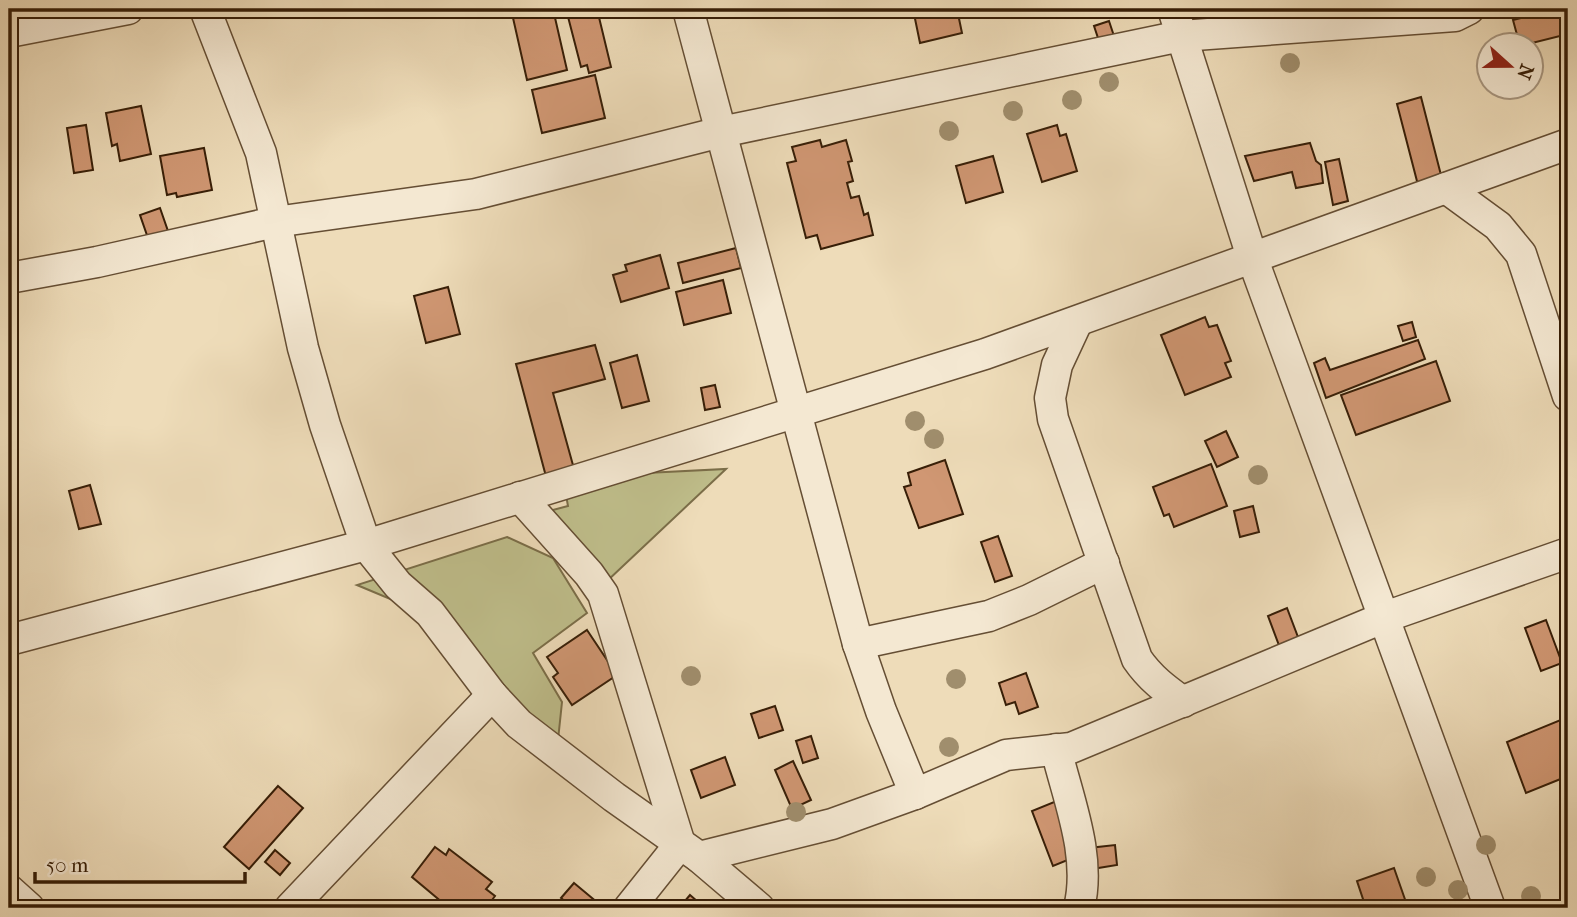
<svg xmlns="http://www.w3.org/2000/svg" width="1577" height="917" viewBox="0 0 1577 917" font-family="'IM FELL French Canon',serif">
	<rect width="100%" height="100%" fill="#eedcb9"/>
	<filter id="stains"><feTurbulence type="fractalNoise" baseFrequency=".00286" numOctaves="4"/><feColorMatrix values="0 0 0 0 .2 0 0 0 0 .09 0 0 0 0 .02 0 0 0 .5 -.17"/></filter>
	<radialGradient id="worn" r=".72"><stop offset=".6" stop-color="#630" stop-opacity="0"/><stop offset="1" stop-color="#630" stop-opacity=".3"/></radialGradient>
	<!-- green -->
	<g fill="#bfbe8b" stroke="#7b6e49" stroke-width="2">
		<path d="M726,469L606,582L549,511L568,506L566,495L646,473Z"/>
		<path d="M507,537L553,558L587,613L533,653L562,702L556,759L412,608L357,585Z"/>
	</g>
	<!-- building -->
	<g fill="#d09773" stroke="#371e07" stroke-width="2">
		<path d="M511,9H553L567,70L527,80Z"/>
		<path d="M566,9H597L611,67L589,73L587,65L581,67Z"/>
		<path d="M913,9H957L962,33L920,43Z"/>
		<path d="M1557,9H1565L1568,34L1520,46L1513,20Z"/>
		<path d="M1109,21L1114,36L1099,41L1094,26Z"/>
		<path d="M595,75L605,118L542,133L532,90Z"/>
		<path d="M1421,97L1442,179L1418,185L1397,104Z"/>
		<path d="M141,106L151,154L120,161L117,144L112,146L106,113Z"/>
		<path d="M86,125L93,170L74,173L67,128Z"/>
		<path d="M1057,125L1060,136L1066,134L1077,171L1042,182L1027,134Z"/>
		<path d="M820,140L822,147L846,140L852,161L848,162L853,181L847,183L851,198L859,196L864,215L868,213L873,235L821,249L817,235L806,238L787,163L796,161L792,147Z"/>
		<path d="M1310,143L1316,161L1321,165L1323,183L1296,188L1292,172L1254,181L1245,156Z"/>
		<path d="M204,148L212,190L177,197L176,193L167,195L160,156Z"/>
		<path d="M993,156L1003,192L966,203L956,166Z"/>
		<path d="M1339,159L1348,201L1333,205L1325,162Z"/>
		<path d="M160,208L169,234L149,241L140,215Z"/>
		<path d="M736,248L741,268L683,283L678,263Z"/>
		<path d="M660,255L669,288L621,302L613,275L627,271L625,265Z"/>
		<path d="M723,280L731,313L684,325L676,292Z"/>
		<path d="M448,287L460,334L426,343L414,296Z"/>
		<path d="M1205,317L1209,327L1217,325L1231,361L1225,363L1231,377L1185,395L1161,335Z"/>
		<path d="M1412,322L1416,337L1403,341L1398,326Z"/>
		<path d="M1418,340L1425,359L1326,398L1314,363L1325,358L1330,370Z"/>
		<path d="M595,345L605,379L553,393L576,476L548,484L516,364Z"/>
		<path d="M637,355L649,401L622,408L610,363Z"/>
		<path d="M1436,361L1450,401L1356,435L1341,395Z"/>
		<path d="M715,385L720,407L705,410L701,388Z"/>
		<path d="M1226,431L1238,457L1217,467L1205,441Z"/>
		<path d="M945,460L963,514L919,528L904,487L911,485L908,473Z"/>
		<path d="M1211,464L1227,506L1174,527L1169,514L1164,516L1153,487Z"/>
		<path d="M90,485L101,524L79,529L69,491Z"/>
		<path d="M1253,506L1259,532L1240,537L1234,511Z"/>
		<path d="M998,536L1012,576L995,582L981,542Z"/>
		<path d="M1287,608L1298,637L1306,634L1311,645L1283,656L1268,616Z"/>
		<path d="M1546,620L1562,663L1541,671L1525,628Z"/>
		<path d="M587,630L617,675L572,705L553,677L558,673L547,657Z"/>
		<path d="M1026,673L1038,707L1019,714L1015,702L1006,705L999,683Z"/>
		<path d="M775,706L783,730L759,738L751,714Z"/>
		<path d="M1563,719L1568,732V776L1526,793L1507,742Z"/>
		<path d="M811,736L818,758L803,763L796,741Z"/>
		<path d="M725,757L735,785L701,798L691,770Z"/>
		<path d="M793,761L811,800L792,809L775,770Z"/>
		<path d="M278,786L303,808L249,869L224,847Z"/>
		<path d="M1059,800L1080,855L1053,866L1032,811Z"/>
		<path d="M1115,845L1117,865L1092,869L1089,848Z"/>
		<path d="M435,847L446,855L449,849L492,882L486,889L495,896L486,908H449L412,877Z"/>
		<path d="M275,850L290,863L280,875L265,862Z"/>
		<path d="M1394,868L1408,908H1366L1357,881Z"/>
		<path d="M574,883L604,908H573L561,898Z"/>
		<path d="M690,895L705,908H679Z"/>
	</g>
	<g fill="none" stroke-linecap="round" stroke-linejoin="round">
		<!-- street casing -->
		<g stroke="#654e34" stroke-width="33">
			<g id="street">
				<path d="M205,9L261,153L303,348L325,425L366,545L398,585L430,613L492,695L519,724L614,797L699,857L759,908"/>
				<path d="M688,9L858,644L881,711L915,794"/>
				<path d="M1173,9L1252,257L1490,908"/>
				<path d="M9,32L128,9"/>
				<path d="M1446,188L1498,226L1521,254L1568,396"/>
				<path d="M9,278L97,262L275,222L476,194L721,132L1181,36L1455,16L1469,9"/>
				<path d="M1077,322L1057,365L1050,398L1053,419L1137,659C1150,678 1165,689 1183,702"/>
				<path d="M520,497L589,574L603,594L680,844L629,908"/>
				<path d="M9,640L366,545L985,354L1568,144"/>
				<path d="M858,644L989,616L1029,600L1104,563"/>
				<path d="M1056,749C1068,799 1092,856 1079,908"/>
				<path d="M699,857L832,824L915,794L1006,755L1071,748L1385,617L1568,553"/>
				<path d="M9,890L29,908"/>
				<path d="M290,908L492,695"/>
			</g>
		</g>
		<!-- street -->
		<use href="#street" stroke="#f4e8d2" stroke-width="30"/>
	</g>
	<!-- trees -->
	<g fill="#a08e6d">
		<circle cx="1290" cy="63" r="10"/>
		<circle cx="1109" cy="82" r="10"/>
		<circle cx="1072" cy="100" r="10"/>
		<circle cx="1013" cy="111" r="10"/>
		<circle cx="949" cy="131" r="10"/>
		<circle cx="915" cy="421" r="10"/>
		<circle cx="934" cy="439" r="10"/>
		<circle cx="1258" cy="475" r="10"/>
		<circle cx="691" cy="676" r="10"/>
		<circle cx="956" cy="679" r="10"/>
		<circle cx="949" cy="747" r="10"/>
		<circle cx="796" cy="812" r="10"/>
		<circle cx="1486" cy="845" r="10"/>
		<circle cx="1426" cy="877" r="10"/>
		<circle cx="1458" cy="890" r="10"/>
		<circle cx="1531" cy="896" r="10"/>
	</g>
	<!-- margin -->
	<rect width="1577" height="917" fill="none" stroke="#eedcb9" stroke-width="35"/>
	<rect x="10" y="10" width="1556" height="896" fill="none" stroke="#371e07" stroke-width="3.5"/>
	<rect x="18" y="18" width="1542" height="882" fill="none" stroke="#371e07" stroke-width="2"/>
	<!-- north arrow -->
	<g transform="translate(1510 66) rotate(111)"><circle r="33" fill="#f4e8d2" stroke="#a89781" stroke-width="2"/>
	<path d="M0-5L12 26L0 18L-12 26Z" fill="#8f2418"/>
	<text y="-10" font-size="19" font-weight="bold" text-anchor="middle" fill="#371e07">N</text>
	</g>
	<!-- scale -->
	<path d="M35 872v10h210v-10" fill="none" stroke="#371e07" stroke-width="3.5"/>
	<text x="46" y="872" font-size="21" fill="#371e07" stroke="#f4e8d2" stroke-width="5" paint-order="stroke">50 m</text>
	<rect width="100%" height="100%" filter="url(#stains)"/>
	<rect width="100%" height="100%" fill="url(#worn)"/>
</svg>
